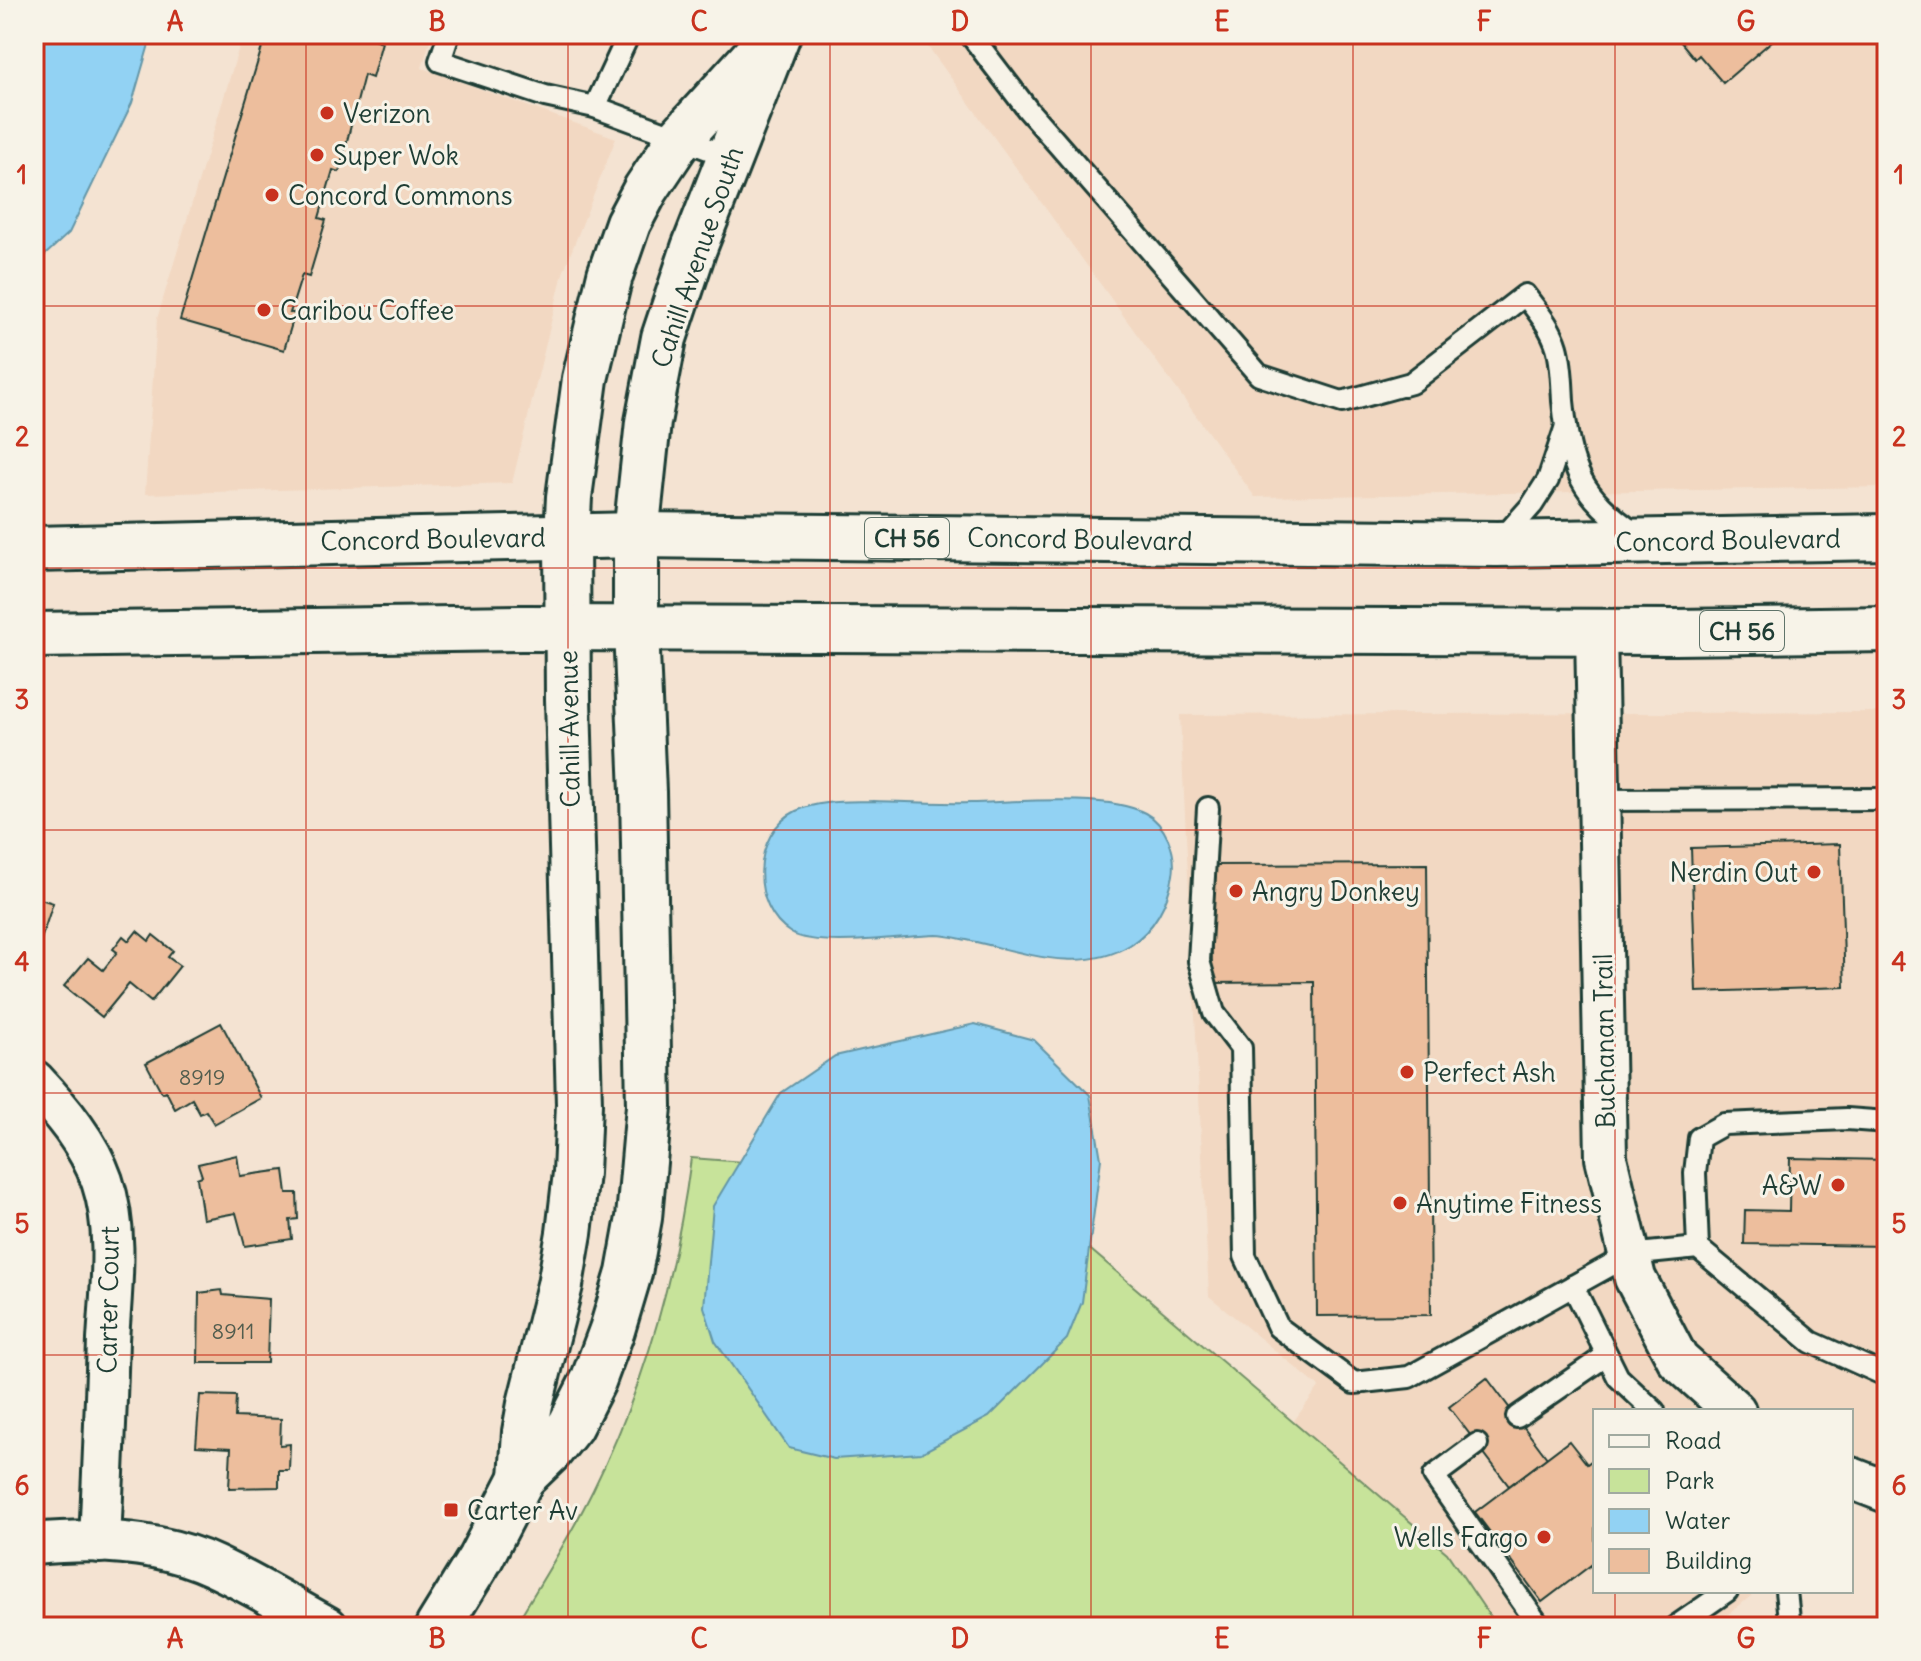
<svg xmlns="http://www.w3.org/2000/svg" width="1921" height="1661" viewBox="0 0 1921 1661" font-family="Delius,sans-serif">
	<rect width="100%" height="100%" fill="#f4e3d2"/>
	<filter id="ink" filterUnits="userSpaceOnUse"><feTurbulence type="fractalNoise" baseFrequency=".0125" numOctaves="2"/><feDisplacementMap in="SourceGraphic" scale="16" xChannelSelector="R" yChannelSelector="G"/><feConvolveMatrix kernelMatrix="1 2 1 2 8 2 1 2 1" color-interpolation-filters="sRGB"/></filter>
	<g filter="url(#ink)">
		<!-- built -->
		<g fill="#f2d8c2">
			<path d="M243,34H432L422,68L616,138L563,273L512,483L145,494L157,319Z"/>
			<path d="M919,34H1887V487L1255,497Z"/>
			<path d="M1887,712V1467L1861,1457L1851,1513V1411H1595V1591H1757L1713,1627H1497L1447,1553L1293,1422L1319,1387L1209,1296L1180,715Z"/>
		</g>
		<!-- green -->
		<path fill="#c7e39a" stroke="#739067" stroke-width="2" d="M691,1158L1011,1182L1447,1553L1497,1627H514C541,1582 570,1537 593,1490C645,1385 676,1274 691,1158Z"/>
		<!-- water -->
		<g fill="#92d2f3" stroke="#6496a7" stroke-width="2">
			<path d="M34,34H152L132,103L69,233L34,265Z"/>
			<path d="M874,801C906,802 938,804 971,803C1014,802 1108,793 1145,813C1166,824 1177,853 1173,875C1168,903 1154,930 1130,945C1081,975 1023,952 971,941C960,939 948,935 936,935C902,936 818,949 791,933C750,908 751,833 796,811C820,800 848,802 874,801Z"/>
			<path d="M975,1024L1034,1040L1090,1095L1101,1159L1082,1302L1067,1339L989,1417L921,1453L834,1459L789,1448L715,1341L704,1307L713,1206L781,1093L835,1056Z"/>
		</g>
		<!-- building -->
		<g fill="#edbe9d" stroke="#1f3d34" stroke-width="2">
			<path d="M266,34H360L382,42L372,78L364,75L339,172L333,170L319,218L326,220L309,277L302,275L290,313H295L284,350L180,320Z"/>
			<path d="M1674,34H1780L1723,83L1699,55L1695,59Z"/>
			<path d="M1840,844L1845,987L1696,992L1691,848Z"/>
			<path d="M1427,864L1431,1315L1317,1316L1314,982L1212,983L1211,865Z"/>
			<path d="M34,897L53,903L34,961Z"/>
			<path d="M137,931L149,941L153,935L173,951L168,957L180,966L151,1002L129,984L102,1017L64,986L88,958L103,970L117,952L113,949L123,936L129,941Z"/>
			<path d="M221,1023L261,1098L214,1124L206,1111L200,1114L192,1099L175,1109L166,1091L162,1093L146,1063Z"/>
			<path d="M237,1155L240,1176L284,1170L287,1193H297L298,1219L290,1220L292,1239L245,1246L236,1213L203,1219L197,1178L202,1176L198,1164Z"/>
			<path d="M1790,1158L1887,1160V1246L1744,1244L1745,1210L1789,1211Z"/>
			<path d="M222,1290L223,1295L269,1299L267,1363H198L199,1293Z"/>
			<path d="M1487,1378L1547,1458L1509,1486L1449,1407Z"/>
			<path d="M200,1395L236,1396L235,1417L281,1419L280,1445L290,1444L289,1470H279V1487L229,1488L231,1448L196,1446Z"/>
			<path d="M1569,1441L1587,1464L1595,1458V1562L1542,1602L1475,1512Z"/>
			<path d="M102,1624V1627H34V1626Z"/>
		</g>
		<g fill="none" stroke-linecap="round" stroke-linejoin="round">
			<!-- lane casing -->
			<g stroke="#1f3d34" stroke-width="26">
				<g id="lane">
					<path d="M449,34L440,61L545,96L595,107L730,157"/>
					<path d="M970,34L1028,110L1259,375L1342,402L1411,383L1525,295C1537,311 1551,327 1557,347C1562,364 1562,384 1563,401C1570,470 1580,495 1636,534"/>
					<path d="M595,107L629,34"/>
					<path d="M1502,539L1532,505L1548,480L1566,426"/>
					<path d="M1599,800L1887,799"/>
					<path d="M1208,808L1199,961L1214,1013L1241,1048L1245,1256L1278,1327L1354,1383L1409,1377L1629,1255L1698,1248L1811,1342L1887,1376"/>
					<path d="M1698,1248L1695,1173L1699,1138L1724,1124L1847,1119L1887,1122"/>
					<path d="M1573,1286L1618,1377L1654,1411"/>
					<path d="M1517,1417L1607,1355"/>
					<path d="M1477,1444L1434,1476L1540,1627"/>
					<path d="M1786,1591L1789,1619L1794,1627"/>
					<path d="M1675,1627L1727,1591"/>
				</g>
			</g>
			<!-- street casing -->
			<g stroke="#1f3d34" stroke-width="46">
				<g id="street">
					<path d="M1596,631L1606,1158L1635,1278L1678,1360L1735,1411"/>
					<path d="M34,1081C61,1110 89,1143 102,1181C119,1231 111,1289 108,1340C106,1407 103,1475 100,1542"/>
					<path d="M1851,1478L1887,1492"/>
					<path d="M34,1544C94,1538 159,1540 214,1566C253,1584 290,1607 327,1627"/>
				</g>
			</g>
			<!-- secondary casing -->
			<g stroke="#1f3d34" stroke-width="50">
				<g id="secondary">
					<path d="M522,1478L525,1432L530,1404L560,1285L569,1233L576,1173L579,1104L568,699L567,536L569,497L585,379L610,275L628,223L646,189L680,138L762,48"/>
					<path d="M438,1627L480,1559L522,1478L550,1451L570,1426L593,1381L612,1330L629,1273L639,1218L649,1106L643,792L636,629V535L648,422L664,338L694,248L778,34"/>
				</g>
			</g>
			<!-- primary casing -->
			<g stroke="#1f3d34" stroke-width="50">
				<g id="primary">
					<path d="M34,549L636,535L1497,544L1887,537"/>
					<path d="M34,635L522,628L1675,632L1887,629"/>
				</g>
			</g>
			<!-- lane -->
			<use href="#lane" stroke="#f7f3e8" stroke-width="20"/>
			<!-- street -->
			<use href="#street" stroke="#f7f3e8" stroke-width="40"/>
			<!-- secondary -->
			<use href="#secondary" stroke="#f7f3e8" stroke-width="44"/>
			<!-- primary -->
			<use href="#primary" stroke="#f7f3e8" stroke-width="44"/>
		</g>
	</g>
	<!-- grid -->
	<path fill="none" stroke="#c8321e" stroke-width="2" stroke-opacity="0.55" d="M306,34V1627M568,34V1627M830,34V1627M1091,34V1627M1353,34V1627M1615,34V1411M34,306H1887M34,568H1887M34,830H1887M34,1093H1887M34,1355H1887M1615,1591V1627"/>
	<!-- markers -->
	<g fill="#c8321e" stroke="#f7f3e8" stroke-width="3">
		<circle cx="327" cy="113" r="8"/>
		<circle cx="317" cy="155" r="8"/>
		<circle cx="272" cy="195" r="8"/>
		<circle cx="264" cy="310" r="8"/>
		<circle cx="1814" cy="872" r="8"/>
		<circle cx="1236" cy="891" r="8"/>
		<circle cx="1407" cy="1072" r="8"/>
		<circle cx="1838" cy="1185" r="8"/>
		<circle cx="1400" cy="1203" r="8"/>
		<rect x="443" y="1502" width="16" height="16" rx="4"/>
		<circle cx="1544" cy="1537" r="8"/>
	</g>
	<g text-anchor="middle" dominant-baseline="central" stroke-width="6" stroke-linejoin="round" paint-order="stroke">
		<!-- number labels -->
		<g font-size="22" fill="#525d4e">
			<text x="202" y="1077">8919</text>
			<text x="233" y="1331">8911</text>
		</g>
		<!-- shield labels -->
		<g fill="#f7f3e8" stroke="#60746a" stroke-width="2">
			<rect x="865" y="518" width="84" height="40" rx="6"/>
			<rect x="1700" y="611" width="84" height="40" rx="6"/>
		</g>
		<g font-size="24" font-weight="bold" fill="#1f3d34">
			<text x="907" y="538">CH 56</text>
			<text x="1742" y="631">CH 56</text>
		</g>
		<!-- poi labels -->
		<g font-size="26" fill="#1f3d34" stroke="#f7f3e8" text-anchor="start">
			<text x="343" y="113">Verizon</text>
			<text x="333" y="155">Super Wok</text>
			<text x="288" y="195">Concord Commons</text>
			<text x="280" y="310">Caribou Coffee</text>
			<text x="1798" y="872" text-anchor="end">Nerdin Out</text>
			<text x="1252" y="891">Angry Donkey</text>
			<text x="1423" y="1072">Perfect Ash</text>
			<text x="1822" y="1185" text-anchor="end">A&amp;W</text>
			<text x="1416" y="1203">Anytime Fitness</text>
			<text x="467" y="1510">Carter Av</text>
			<text x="1528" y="1537" text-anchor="end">Wells Fargo</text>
		</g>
		<!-- street labels -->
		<g font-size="26" fill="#1f3d34" stroke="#f7f3e8">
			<text transform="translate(697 257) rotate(-71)">Cahill Avenue South</text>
			<text transform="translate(433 539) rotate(-1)">Concord Boulevard</text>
			<text transform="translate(1080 539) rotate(1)">Concord Boulevard</text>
			<text transform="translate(1728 540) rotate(-1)">Concord Boulevard</text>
			<text transform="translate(569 729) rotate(-91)">Cahill Avenue</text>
			<text transform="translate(1604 1041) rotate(-91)">Buchanan Trail</text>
			<text transform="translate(108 1300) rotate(-89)">Carter Court</text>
		</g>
	</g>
	<!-- margin -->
	<rect width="1921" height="1661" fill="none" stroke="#f7f3e8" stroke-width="88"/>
	<!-- legend -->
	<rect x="1593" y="1409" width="260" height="184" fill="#f7f3e8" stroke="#a1aaa0" stroke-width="2"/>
	<rect x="1609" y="1435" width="40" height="12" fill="#f7f3e8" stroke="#a1aaa0" stroke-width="2"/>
	<text x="1665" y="1449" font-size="24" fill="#1f3d34">Road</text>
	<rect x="1609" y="1469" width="40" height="24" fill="#c7e39a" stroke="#a1aaa0" stroke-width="2"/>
	<text x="1665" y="1489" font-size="24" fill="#1f3d34">Park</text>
	<rect x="1609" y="1509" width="40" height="24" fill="#92d2f3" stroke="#a1aaa0" stroke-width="2"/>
	<text x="1665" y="1529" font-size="24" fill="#1f3d34">Water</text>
	<rect x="1609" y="1549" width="40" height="24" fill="#edbe9d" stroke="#a1aaa0" stroke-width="2"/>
	<text x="1665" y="1569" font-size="24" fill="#1f3d34">Building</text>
	<rect x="44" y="44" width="1833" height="1573" fill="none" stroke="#c8321e" stroke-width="3"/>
	<g font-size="26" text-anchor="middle" font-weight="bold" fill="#c8321e">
		<text x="175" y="31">A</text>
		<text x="437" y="31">B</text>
		<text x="699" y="31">C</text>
		<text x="960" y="31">D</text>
		<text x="1222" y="31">E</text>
		<text x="1484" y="31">F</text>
		<text x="1746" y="31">G</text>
		<text x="22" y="184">1</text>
		<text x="1899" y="184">1</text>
		<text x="22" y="446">2</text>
		<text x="1899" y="446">2</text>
		<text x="22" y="709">3</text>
		<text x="1899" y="709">3</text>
		<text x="22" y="971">4</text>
		<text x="1899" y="971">4</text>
		<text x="22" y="1233">5</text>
		<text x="1899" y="1233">5</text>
		<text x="22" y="1495">6</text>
		<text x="1899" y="1495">6</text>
		<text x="175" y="1648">A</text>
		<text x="437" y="1648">B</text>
		<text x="699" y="1648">C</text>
		<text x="960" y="1648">D</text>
		<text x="1222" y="1648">E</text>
		<text x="1484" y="1648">F</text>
		<text x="1746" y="1648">G</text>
	</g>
</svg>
